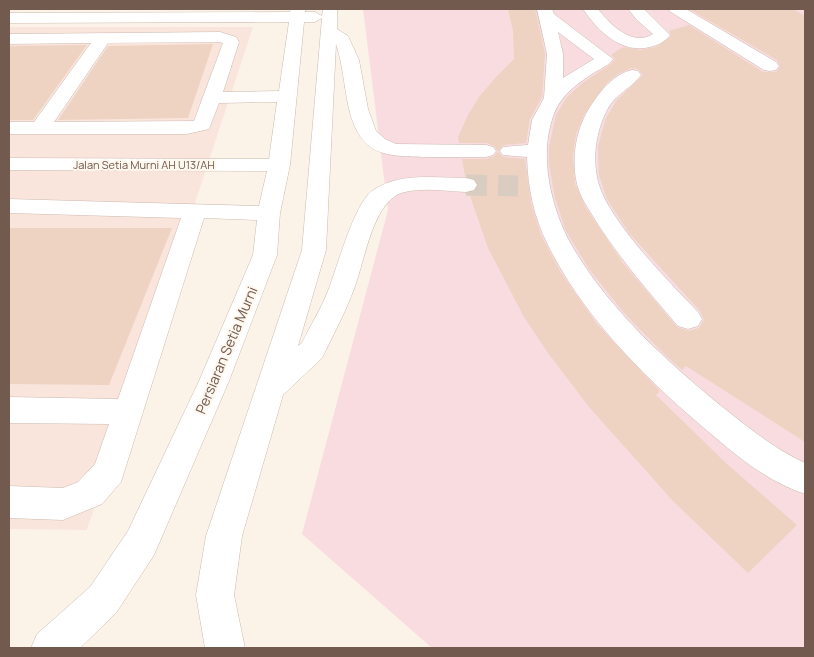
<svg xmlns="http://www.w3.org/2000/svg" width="814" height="657" viewBox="0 0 814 657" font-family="Manrope,sans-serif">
	<rect width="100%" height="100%" fill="#fbf3e8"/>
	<!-- commercial -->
	<path fill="#fae5dd" d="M9,27H253L87,530L9,529Z"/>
	<!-- medical -->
	<path fill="#f8dce0" d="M363,9H805V648H432L302,534L388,210Z"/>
	<!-- building -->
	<g fill="#eed2c2" fill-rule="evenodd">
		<path d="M508,9H535L545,54L542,97L530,119L526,143L503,145L498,152L503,157L525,159L531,203L541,235L561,273L597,324L660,391L656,395L728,465L797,525L748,573L673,501L589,407L548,353L524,317L488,248L469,193L476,191L479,184L474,178L465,176L462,159H487L494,156L498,151L494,146L487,143H459L458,137L468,115L479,97L496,77L514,59L513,31Z"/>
		<path d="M689,9H793L805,16V442L686,366L682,370L665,355L625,314L589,269L566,231L555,198L549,164V147L556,115L567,97L584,82L611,64L615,59L611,55L618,50L624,47L640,50L656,47L671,36L669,31L689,25L763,72H776L780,67L777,60ZM631,68L638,69L643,75L616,101L605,120L598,147L599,175L607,199L629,233L700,311L704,320L699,328L689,331L677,327L623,263L586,208L575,184L573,154L576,134L584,115L607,83L618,74Z"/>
		<path d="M213,44L188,118L58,120L108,46Z"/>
		<path d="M87,45L33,120H9V46Z"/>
		<path d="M9,228H172L109,385L9,384Z"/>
	</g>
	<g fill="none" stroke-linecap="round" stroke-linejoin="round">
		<!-- minor-tunnel -->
		<path stroke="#d9cdc2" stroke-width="21" stroke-dasharray="21 11" stroke-linecap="butt" d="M466,185L518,186"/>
		<!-- minor casing -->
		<g stroke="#ccbbaf" stroke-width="1">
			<g id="minor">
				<path d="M291,9H305V12H315L322,16L323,9H337V29L348,36L359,60L368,109L376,131L385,139L396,144L486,145L493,147L496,151L493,155L486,157C467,157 447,157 428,157C385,156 361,157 349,109C344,87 343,65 336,44L326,250L298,346L302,343C310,326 321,309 328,291C337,268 354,204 372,191C398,172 436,178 466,178L474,180L477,185L474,190L466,192C446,191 420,187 401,193C371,204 364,267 352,294C345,313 335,331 326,350L322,358L283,395L242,536L234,595L245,648H205L196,595L206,536L302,250L322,18L315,22H304L290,165L280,213L277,255L229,381L154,555L116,613L80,648H31L37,634L90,587L128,531L199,381L253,255L257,220L204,218L121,482L102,504L63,520L9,518V486L63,488L78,482L95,464L109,424L9,423V397L118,399L181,218L9,213V199L259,206L267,171L9,170V158L269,159L277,102L219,103L209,129L187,134H9V122H34L91,43L9,44V34L220,32L236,37L239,42L223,92L279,91L289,22L9,23V13L290,12ZM219,42L223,43L194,121L54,122L108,43Z"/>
				<path d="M537,9H552L554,14L613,59C609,65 602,68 595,72C578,83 561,95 554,114C538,155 551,209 572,246C610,311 671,366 730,413C754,432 777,450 805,463V494C769,482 739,458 710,433C648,381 584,318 548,245C534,217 528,189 527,157L503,155L500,151L503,147L528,145L532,120L544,98L547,54ZM558,32L594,59L563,78V54Z"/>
				<path d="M583,9H598C610,25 633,47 653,34L637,20L628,9H644L670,35C665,42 658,45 650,47C621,54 598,31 583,9Z"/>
				<path d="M668,9H686L776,62L779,66L776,70L770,71L764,70L671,12Z"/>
				<path d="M632,70L638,71L641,75C631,89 616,93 607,110C595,133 592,161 599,185C611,223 669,282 698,312L702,319L698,326L688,329L678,326C649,292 620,259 596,221C589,209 580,197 577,184C571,158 576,129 590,107C600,91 614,74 632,70Z"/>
			</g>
		</g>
		<!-- minor -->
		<use href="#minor" fill="#fff" fill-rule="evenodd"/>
	</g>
	<g text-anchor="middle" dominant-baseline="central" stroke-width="4" stroke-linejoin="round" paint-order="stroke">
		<!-- far-street labels -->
		<g font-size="11" fill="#725a4e" stroke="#fdf7ee">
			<text x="144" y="164">Jalan Setia Murni AH U13/AH</text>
		</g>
		<!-- street labels -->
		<g font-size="14" fill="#725a4e" stroke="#fdf7ee">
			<text transform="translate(226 350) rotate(-67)">Persiaran Setia Murni</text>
		</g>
	</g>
	<!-- border -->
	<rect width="814" height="657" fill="none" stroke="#725a4e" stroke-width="20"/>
</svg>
